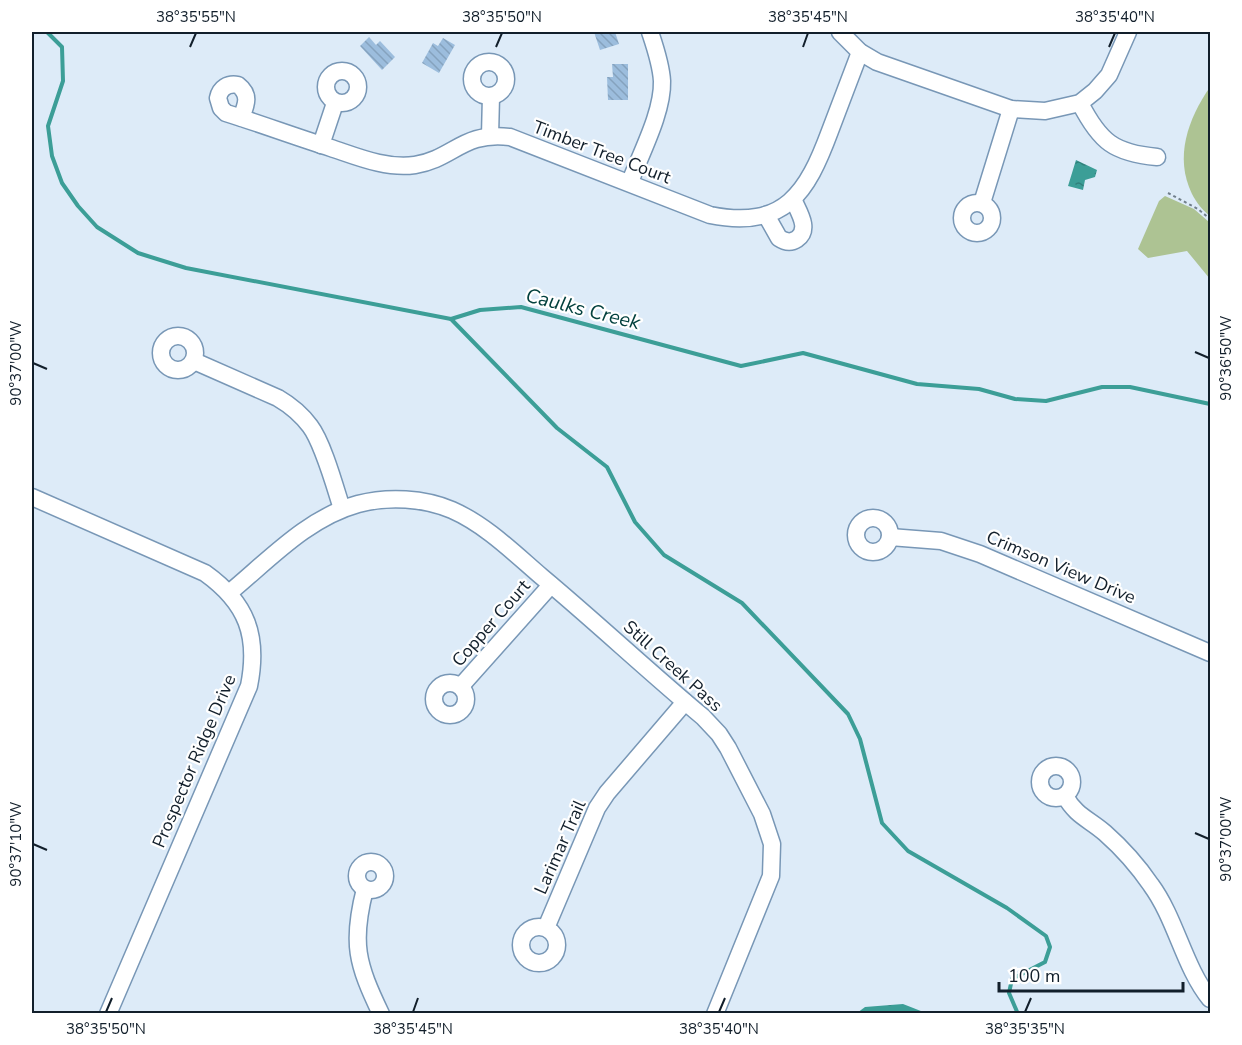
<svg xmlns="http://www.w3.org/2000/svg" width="1242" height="1045" viewBox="0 0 1242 1045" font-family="'Nunito Sans',sans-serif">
	<defs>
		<pattern id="water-ripples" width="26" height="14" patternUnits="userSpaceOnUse" patternTransform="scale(1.5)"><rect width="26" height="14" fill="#3c9e97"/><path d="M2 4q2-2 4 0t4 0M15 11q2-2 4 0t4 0" fill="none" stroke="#31807b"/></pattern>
		<pattern id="building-back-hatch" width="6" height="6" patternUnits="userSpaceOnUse" patternTransform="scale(1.5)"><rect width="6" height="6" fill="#9cbddd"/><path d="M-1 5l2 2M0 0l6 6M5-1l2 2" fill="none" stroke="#85a2be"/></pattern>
	</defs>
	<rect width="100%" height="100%" fill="#ddebf8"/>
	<!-- grass -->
	<g fill="#adc393">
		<path d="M1210,87V216C1203,211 1196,202 1192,194C1174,157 1188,119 1210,87Z"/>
		<path d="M1165,196L1194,209L1209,222L1210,279L1187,251L1148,258L1138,249L1159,201Z"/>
	</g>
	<!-- water -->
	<g fill="url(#water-ripples)">
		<path d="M1076,160L1097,170L1095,177L1085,180L1083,190L1068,186Z"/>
		<path d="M903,1004L926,1013H857L865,1007Z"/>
	</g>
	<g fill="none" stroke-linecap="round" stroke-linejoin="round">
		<!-- stream -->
		<g stroke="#3c9e97" stroke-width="4">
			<path d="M47,32L62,47L63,81L48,126L52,156L62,183L78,206L97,227L138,253L186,268L451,319L480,310L521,307L741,366L803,353L917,384L979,389L1015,399L1046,401L1102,387H1130L1210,404"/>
			<path d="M451,319L557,428L607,467L635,522L664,555L742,603L848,714L860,739L882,823L908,851L1007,908L1046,936L1050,947L1045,962L1012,979L1009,993L1018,1014"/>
		</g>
	</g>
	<!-- building -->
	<g fill="url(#building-back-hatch)">
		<path d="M594,32H615L619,44L600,50Z"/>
		<path d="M369,37L376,45L380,41L395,57L382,70L360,46Z"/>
		<path d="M443,38L455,45L439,73L422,63L433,43L438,46Z"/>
		<path d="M612,64H628V100H608L607,77H613Z"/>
	</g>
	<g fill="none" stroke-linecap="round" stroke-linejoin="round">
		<!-- minor casing -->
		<g stroke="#7897b6" stroke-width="19">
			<g id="minor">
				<path d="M840,32L860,52L877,62L1011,109L1045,111L1080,103L1095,91L1109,75L1128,32"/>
				<circle cx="489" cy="79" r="17"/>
				<circle cx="342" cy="87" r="16"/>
				<path d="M1080,103C1100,142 1114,153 1157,157"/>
				<path d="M241,118C246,105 251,95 238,85C228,83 220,88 218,98L221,108L226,113C261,124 296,137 331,148C358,157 386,169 415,165C453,159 463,131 510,137L710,215C785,230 807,193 830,131C840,105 850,78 860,52"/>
				<path d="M490,136L491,96"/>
				<path d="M321,145L335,103"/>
				<path d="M630,182C641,153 663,112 662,81C661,64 655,47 650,32"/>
				<circle cx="977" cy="218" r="15"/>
				<path d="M982,203L1011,109"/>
				<path d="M766,215L779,238C785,242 791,243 797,239C811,229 798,211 793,199"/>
				<circle cx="178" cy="353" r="17"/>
				<path d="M194,361L278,398C290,405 301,414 310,426C323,443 335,487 342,509"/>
				<path d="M32,497L205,573C247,603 259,636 249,686L108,1014"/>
				<circle cx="873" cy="535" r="17"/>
				<path d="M890,537L941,541L980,554L1210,653"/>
				<path d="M229,593C269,560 307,518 358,504C388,496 424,498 452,510C486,525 514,553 542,577C597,623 649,672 703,717L719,734L728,748L762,814L772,844L771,876L715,1014"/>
				<circle cx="450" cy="699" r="16"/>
				<path d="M461,686L551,585"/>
				<circle cx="1056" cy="782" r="16"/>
				<path d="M1065,796C1076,816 1089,819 1105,833C1122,848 1138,866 1151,885C1176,919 1184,967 1210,999"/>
				<circle cx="371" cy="876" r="14"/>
				<path d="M365,889C351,943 357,964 381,1014"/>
				<circle cx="539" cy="945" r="18"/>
				<path d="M546,928L597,808L607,793L685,702"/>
			</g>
		</g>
		<!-- path -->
		<path stroke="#717f8b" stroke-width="2" stroke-dasharray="3 3" stroke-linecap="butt" d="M1168,193L1198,209L1210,219"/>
		<!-- minor -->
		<use href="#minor" stroke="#fff" stroke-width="16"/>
	</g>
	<!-- ticks -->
	<path fill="none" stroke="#121f2b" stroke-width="2" d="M190,47L196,33M496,47L502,33M803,47L808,33M1109,47L1115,33M1195,352L1209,358M33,363L47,369M1195,833L1209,839M33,844L47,850M106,1012L112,998M413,1012L418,998M719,1012L725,998M1025,1012L1031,998"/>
	<g text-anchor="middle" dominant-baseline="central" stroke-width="4.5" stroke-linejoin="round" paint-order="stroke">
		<!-- street labels -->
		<g font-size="18" fill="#121f2b" stroke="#fff">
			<text transform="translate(602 152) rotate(21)">Timber Tree Court</text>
			<text transform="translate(1061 567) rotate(23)">Crimson View Drive</text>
			<text transform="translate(491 623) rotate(-49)">Copper Court</text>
			<text transform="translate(673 666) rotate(42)">Still Creek Pass</text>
			<text transform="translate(194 761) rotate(-67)">Prospector Ridge Drive</text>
			<text transform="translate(560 847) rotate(-66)">Larimar Trail</text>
		</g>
		<!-- water labels -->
		<g font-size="20" font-style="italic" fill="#03413e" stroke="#fff">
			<text transform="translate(583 309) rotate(14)">Caulks Creek</text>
		</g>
	</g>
	<!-- border -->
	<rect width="1242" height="1045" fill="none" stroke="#ffffff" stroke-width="66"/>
	<!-- scale -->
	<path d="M999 982v9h184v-9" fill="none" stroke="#121f2b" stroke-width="3"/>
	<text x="1008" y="982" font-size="18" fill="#121f2b" stroke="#ffffff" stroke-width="4.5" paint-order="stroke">100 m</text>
	<rect x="33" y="33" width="1176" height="979" fill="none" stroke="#121f2b" stroke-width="2"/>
	<g font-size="15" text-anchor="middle" fill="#121f2b">
		<text x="196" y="22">38°35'55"N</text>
		<text x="502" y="22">38°35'50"N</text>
		<text x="808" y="22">38°35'45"N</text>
		<text x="1115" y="22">38°35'40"N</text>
		<text transform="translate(1226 358) rotate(-90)" y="5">90°36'50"W</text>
		<text transform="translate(16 363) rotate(-90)" y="5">90°37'00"W</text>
		<text transform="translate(1226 839) rotate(-90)" y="5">90°37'00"W</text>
		<text transform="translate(16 844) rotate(-90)" y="5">90°37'10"W</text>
		<text x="106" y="1034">38°35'50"N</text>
		<text x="413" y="1034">38°35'45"N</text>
		<text x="719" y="1034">38°35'40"N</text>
		<text x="1025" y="1034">38°35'35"N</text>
	</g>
</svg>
